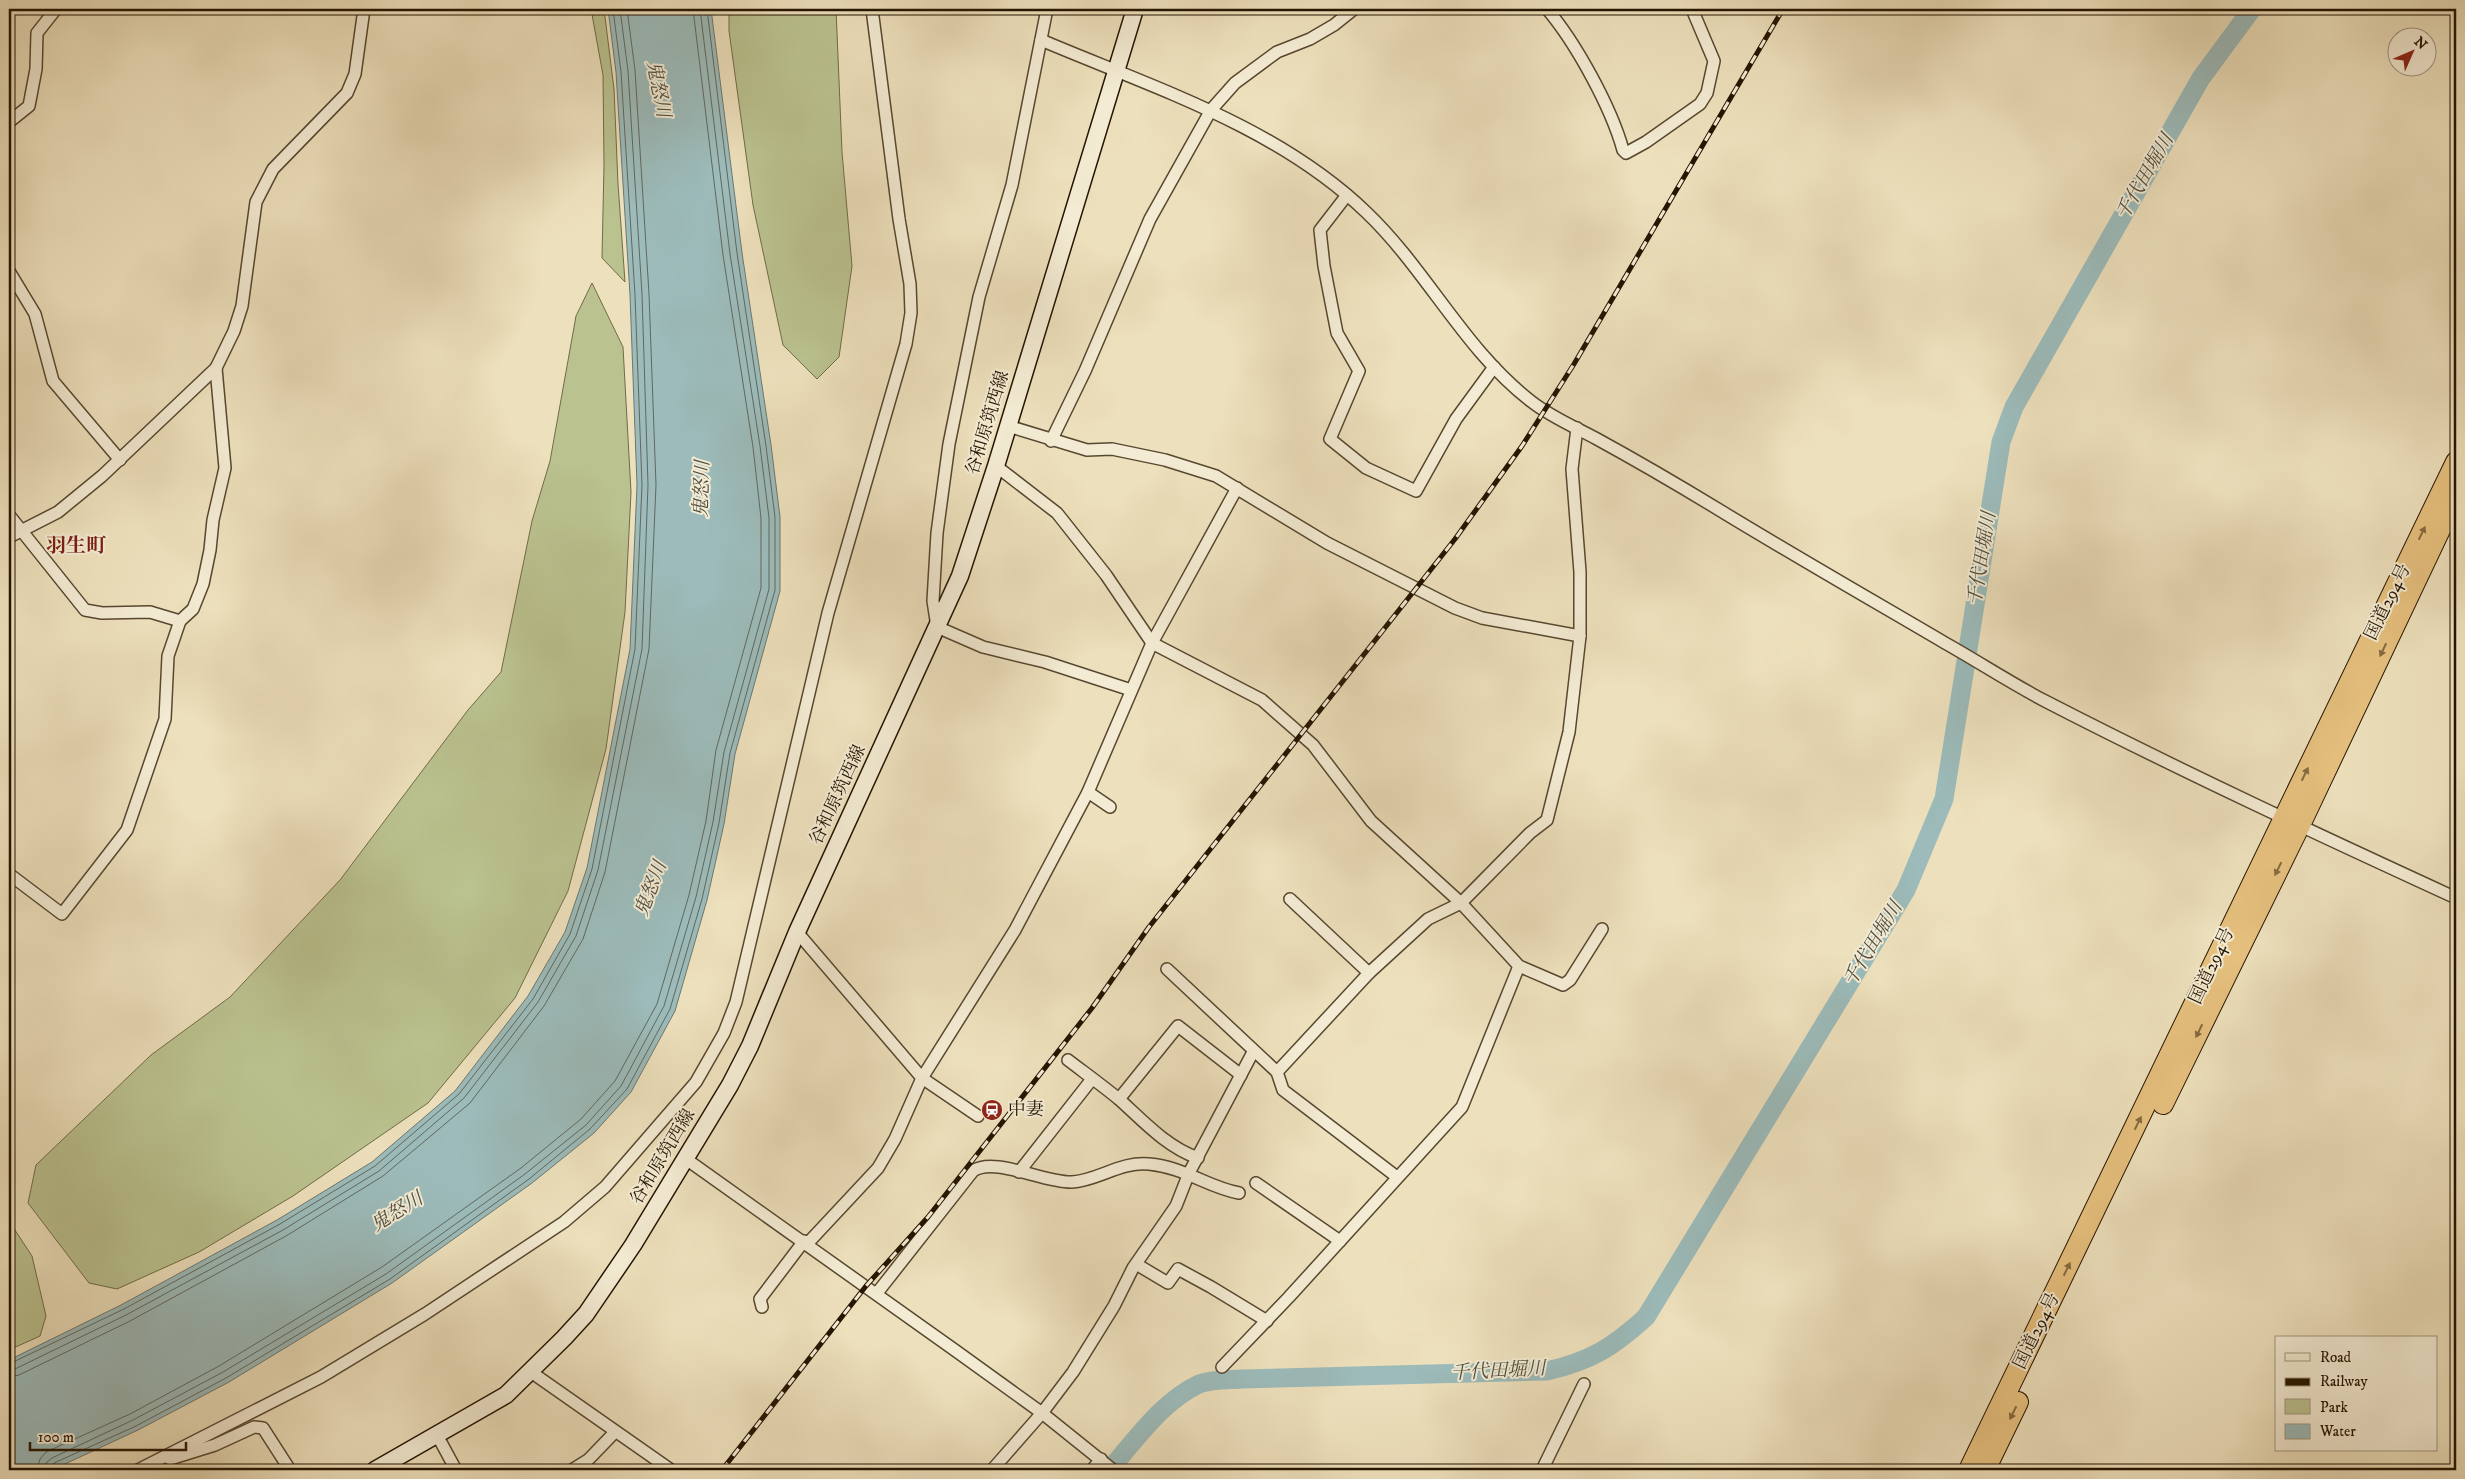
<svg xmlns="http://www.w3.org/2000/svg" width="2465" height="1479" viewBox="0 0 2465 1479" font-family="'IM FELL DW Pica','Noto Serif JP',serif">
	<rect width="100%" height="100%" fill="#ede0bc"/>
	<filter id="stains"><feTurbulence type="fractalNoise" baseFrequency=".004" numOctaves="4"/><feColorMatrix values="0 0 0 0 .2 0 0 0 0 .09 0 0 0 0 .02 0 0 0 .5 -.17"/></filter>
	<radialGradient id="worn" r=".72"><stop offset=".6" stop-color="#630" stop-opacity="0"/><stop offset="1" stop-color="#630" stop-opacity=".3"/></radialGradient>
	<!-- green -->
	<g fill="#bac28f" stroke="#706b48">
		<path d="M591,9H604L614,89L618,184L625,282L602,258L604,164L603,75Z"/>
		<path d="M729,9H836L842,152L852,266L839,357L817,379L783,345L753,205L729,31Z"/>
		<path d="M592,283L623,347L631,492L625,612L606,749L568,891L515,998L428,1103L293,1196L199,1252L117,1289L89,1283L28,1203L36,1165L151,1055L230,997L340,880L468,710L501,672L532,521L550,461L576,316Z"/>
		<path d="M9,1221L32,1256L46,1316L40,1336L9,1350Z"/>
	</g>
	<!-- water -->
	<path fill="#9cbbba" stroke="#6c7870" d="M608,9H711L742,253L771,445L780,517V591L735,754L724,824L707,900L675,1011L631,1092L594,1133L532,1183L392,1283L229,1382L138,1430L52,1470H9V1360L121,1305L277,1220L372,1162L455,1091L528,996L565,932L587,868L630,649L637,485L630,295L616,72Z"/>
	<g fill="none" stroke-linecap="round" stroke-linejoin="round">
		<!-- shore -->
		<g stroke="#60685d" stroke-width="1">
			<path d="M9,1364L124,1309L280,1224L375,1166L459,1094L533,999L570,934L592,869L635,649L642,485L635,295L621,72L613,9"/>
			<path d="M9,1370L15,1369L126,1315L283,1230L379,1171L464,1098L538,1002L576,936L598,870L642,649L648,485L642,294L628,71L620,9"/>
			<path d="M9,1377L19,1375L130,1321L286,1236L383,1176L470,1103L544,1006L583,939L605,872L649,649L656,485L649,294L635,70L627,9"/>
			<path d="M37,1470L40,1459L46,1452L130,1414L219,1366L382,1267L521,1168L581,1119L615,1081L657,1004L689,895L706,821L716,750L761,588V518L753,447L723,255L693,9"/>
			<path d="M45,1470L46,1463L52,1458L133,1420L223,1372L386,1274L525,1174L586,1125L621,1086L664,1006L696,897L713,822L724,752L769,589V518L760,446L730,254L700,9"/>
			<path d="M51,1470L54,1463L136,1426L226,1378L390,1279L529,1179L590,1129L627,1089L670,1009L702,899L719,823L730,753L775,590V517L766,446L737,253L707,9"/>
		</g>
		<!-- river -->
		<path stroke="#9cbbba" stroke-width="19" d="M1109,1470C1136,1440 1161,1402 1199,1384C1212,1379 1229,1380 1242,1379L1547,1371C1591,1361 1613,1347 1646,1317L1906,890L1944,799L2001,442L2014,407L2201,78L2252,9"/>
		<!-- street casing -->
		<g stroke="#57472f" stroke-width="14">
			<g id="street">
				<path d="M1047,9L1012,185L979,297L949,444L937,533L933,601L937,627L983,647L1045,662L1131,690"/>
				<path d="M1547,9C1576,43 1611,107 1623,150L1626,153L1646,142L1700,104L1707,93L1714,61L1692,9"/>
				<path d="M1041,40C1154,88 1276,126 1366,212C1427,270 1464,350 1532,402C1551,417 1575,427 1597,439C1639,462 1680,486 1721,511C1795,556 1870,599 1945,643C1979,662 2012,684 2047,702C2181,771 2319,835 2456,898"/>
				<path d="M9,122L29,106L36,69L37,33L56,9"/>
				<path d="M1347,195L1320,230L1324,266L1337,333L1359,371L1330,439L1366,468L1416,491L1456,419L1494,367"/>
				<path d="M9,271L35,314L53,381L120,460"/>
				<path d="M1008,426L1087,450L1112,449L1165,460L1216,476L1327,543L1455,608L1482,618L1580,636"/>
				<path d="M1051,441L1085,371L1150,219L1211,110L1235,83L1277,52L1310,39L1334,25L1354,9"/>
				<path d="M996,466L1057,513L1106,575L1152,643L1262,700L1313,745L1371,821L1461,903L1519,966L1563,985L1570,980L1602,929"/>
				<path d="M9,515L85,610L102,613L150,612L180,621"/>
				<path d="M9,537L58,512L102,476L216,368L234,331L242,306L256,202L273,169L347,93L355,74L364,9"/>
				<path d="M1088,792L1110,807"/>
				<path d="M9,874L62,914L127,830L165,719L168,656L180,621L193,609L203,584L210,550L213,520L225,468L216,368"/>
				<path d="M1290,899L1369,973"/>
				<path d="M797,932L922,1078L978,1116"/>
				<path d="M1167,969L1277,1072L1283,1090L1397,1177"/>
				<path d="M1068,1060C1085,1073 1103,1086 1120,1100C1144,1122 1167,1147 1198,1158"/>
				<path d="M1277,1072L1369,973L1428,919L1461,903L1530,833L1547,820L1569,732L1580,636V572L1572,469L1577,428"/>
				<path d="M1119,1099L1178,1026L1241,1075"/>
				<path d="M686,1159L956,1351L1042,1413L1113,1470"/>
				<path d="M1019,1172L1092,1079"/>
				<path d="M1256,1183L1340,1241"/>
				<path d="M807,1244L878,1168L895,1139L922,1078L1015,930L1088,792L1152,643L1237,488"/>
				<path d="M1136,1264L1168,1283L1178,1269L1211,1287L1267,1321"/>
				<path d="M877,1293L973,1171C994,1156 1044,1183 1072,1182C1097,1181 1121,1161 1149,1164C1184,1167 1207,1187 1239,1193"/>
				<path d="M762,1307L760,1299L804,1241"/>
				<path d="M1222,1367L1289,1297L1462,1107L1519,966"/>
				<path d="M531,1372L671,1470"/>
				<path d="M437,1435L456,1470"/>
				<path d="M170,1459L215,1445L254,1427L263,1428L290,1470"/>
				<path d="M138,1470L321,1377L425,1314L564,1222L605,1187L696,1082L724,1033L736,1002L828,613L906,344L911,313L910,284L899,219L872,9"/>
				<path d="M572,1470L588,1460L615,1432"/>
				<path d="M992,1470L1042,1413L1073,1372L1114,1306L1133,1268L1176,1206L1189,1173L1253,1052"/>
				<path d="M1092,1470L1101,1459"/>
				<path d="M1542,1470L1584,1384"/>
			</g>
		</g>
		<!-- secondary casing -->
		<g stroke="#251400" stroke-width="19">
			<path id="secondary" d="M375,1470L506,1395L564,1338L586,1314L633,1245L730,1085L750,1046L797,932L960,576L996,466L1135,9"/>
		</g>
		<!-- highway casing -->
		<g stroke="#251400" stroke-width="22">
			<g id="highway">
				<path d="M2163,1104L2300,825L2456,496"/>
				<path d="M1969,1470L2456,462"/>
				<path d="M1985,1470L2018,1402"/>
			</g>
		</g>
		<!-- street -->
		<use href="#street" stroke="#f3ebd3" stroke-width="11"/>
		<!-- secondary -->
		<use href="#secondary" stroke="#f3ebd3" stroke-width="16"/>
		<!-- highway -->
		<use href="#highway" stroke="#e6c07e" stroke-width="20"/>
		<!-- rail casing -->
		<g stroke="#251400" stroke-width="5">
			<path id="rail" d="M722,1470L866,1286L928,1217L1092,1008L1149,927L1455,539L1522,446L1574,364L1783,9"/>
		</g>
		<!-- rail -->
		<use href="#rail" stroke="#f3ebd3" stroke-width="3" stroke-dasharray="9" stroke-linecap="butt"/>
	</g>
	<!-- one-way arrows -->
	<defs><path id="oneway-solid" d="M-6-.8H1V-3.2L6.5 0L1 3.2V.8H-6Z" transform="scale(1.25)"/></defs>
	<g fill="#866a3f">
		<use href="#oneway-solid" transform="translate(2422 533) rotate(-64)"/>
		<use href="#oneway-solid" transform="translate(2383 650) rotate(115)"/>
		<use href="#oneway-solid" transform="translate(2305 774) rotate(-64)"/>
		<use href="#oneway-solid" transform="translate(2278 869) rotate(116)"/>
		<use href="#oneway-solid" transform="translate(2199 1031) rotate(116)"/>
		<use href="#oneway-solid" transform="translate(2138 1123) rotate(-64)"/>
		<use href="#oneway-solid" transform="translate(2067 1269) rotate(-64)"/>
		<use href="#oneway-solid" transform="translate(2013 1413) rotate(116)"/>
	</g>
	<!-- icons -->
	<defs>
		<g id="station-disc" transform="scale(1.125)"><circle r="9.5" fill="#8f2418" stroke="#f3ebd3"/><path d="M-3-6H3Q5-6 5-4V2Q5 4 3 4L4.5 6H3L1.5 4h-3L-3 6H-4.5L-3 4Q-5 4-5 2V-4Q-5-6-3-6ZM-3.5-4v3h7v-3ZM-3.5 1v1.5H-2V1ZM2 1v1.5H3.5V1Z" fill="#fff"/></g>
	</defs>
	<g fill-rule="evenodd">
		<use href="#station-disc" x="992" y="1110"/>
	</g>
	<g text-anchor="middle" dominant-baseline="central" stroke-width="4" stroke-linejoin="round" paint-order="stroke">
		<!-- street labels -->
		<g font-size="18" fill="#251400" stroke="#f3ebd3">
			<text transform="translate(988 423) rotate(-73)">谷和原筑西線</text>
			<text transform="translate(2388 602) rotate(-64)">国道294号</text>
			<text transform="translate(838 795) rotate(-65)">谷和原筑西線</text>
			<text transform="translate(2212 966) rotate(-65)">国道294号</text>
			<text transform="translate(663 1157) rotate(-59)">谷和原筑西線</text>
			<text transform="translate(2037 1331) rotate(-64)">国道294号</text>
		</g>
		<!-- poi labels -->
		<g font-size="18" fill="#251400" stroke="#f3ebd3" text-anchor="start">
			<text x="1008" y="1110">中妻</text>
		</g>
		<!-- water labels -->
		<g font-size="19" font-style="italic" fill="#4f4e41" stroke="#f3ebd3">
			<text transform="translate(658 89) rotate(79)">鬼怒川</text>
			<text transform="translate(2145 177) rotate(-60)">千代田堀川</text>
			<text transform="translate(702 489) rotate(-88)">鬼怒川</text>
			<text transform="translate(1982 559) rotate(-81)">千代田堀川</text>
			<text transform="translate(651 889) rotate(-69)">鬼怒川</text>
			<text transform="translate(1873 944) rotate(-59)">千代田堀川</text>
			<text transform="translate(397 1212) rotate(-32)">鬼怒川</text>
			<text transform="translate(1498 1371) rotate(-3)">千代田堀川</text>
		</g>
		<!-- quarter labels -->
		<g font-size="20" font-weight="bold" fill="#7a1f14" stroke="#f3ebd3">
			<text x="76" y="546">羽生町</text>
		</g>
	</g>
	<!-- margin -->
	<rect width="2465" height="1479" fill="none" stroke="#ede0bc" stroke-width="30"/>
	<rect x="10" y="10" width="2445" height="1459" fill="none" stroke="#251400" stroke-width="2.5"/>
	<rect x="15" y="15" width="2435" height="1449" fill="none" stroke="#251400"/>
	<!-- legend -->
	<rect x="2275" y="1336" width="162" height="115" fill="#f3ebd3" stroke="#a1957f"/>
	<rect x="2285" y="1353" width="25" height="8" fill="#f3ebd3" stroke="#a1957f"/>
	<text x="2320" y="1362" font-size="15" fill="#251400">Road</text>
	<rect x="2285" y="1378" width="25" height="8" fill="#251400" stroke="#a1957f"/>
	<text x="2320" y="1386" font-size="15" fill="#251400">Railway</text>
	<rect x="2285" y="1399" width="25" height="15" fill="#bac28f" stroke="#a1957f"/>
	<text x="2320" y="1412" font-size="15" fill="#251400">Park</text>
	<rect x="2285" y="1424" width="25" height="15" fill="#9cbbba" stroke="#a1957f"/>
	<text x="2320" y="1436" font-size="15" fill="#251400">Water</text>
	<!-- north arrow -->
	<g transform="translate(2412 52) rotate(45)"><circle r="24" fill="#f3ebd3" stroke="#a1957f"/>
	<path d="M0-4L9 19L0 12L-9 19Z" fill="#8f2418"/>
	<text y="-8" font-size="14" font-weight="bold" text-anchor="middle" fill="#251400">N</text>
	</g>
	<!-- scale -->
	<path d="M30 1442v8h156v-8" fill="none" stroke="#251400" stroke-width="2.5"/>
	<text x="38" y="1442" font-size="15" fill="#251400" stroke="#f3ebd3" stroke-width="4" paint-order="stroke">100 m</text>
	<rect width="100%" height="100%" filter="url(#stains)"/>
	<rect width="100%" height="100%" fill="url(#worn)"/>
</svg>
